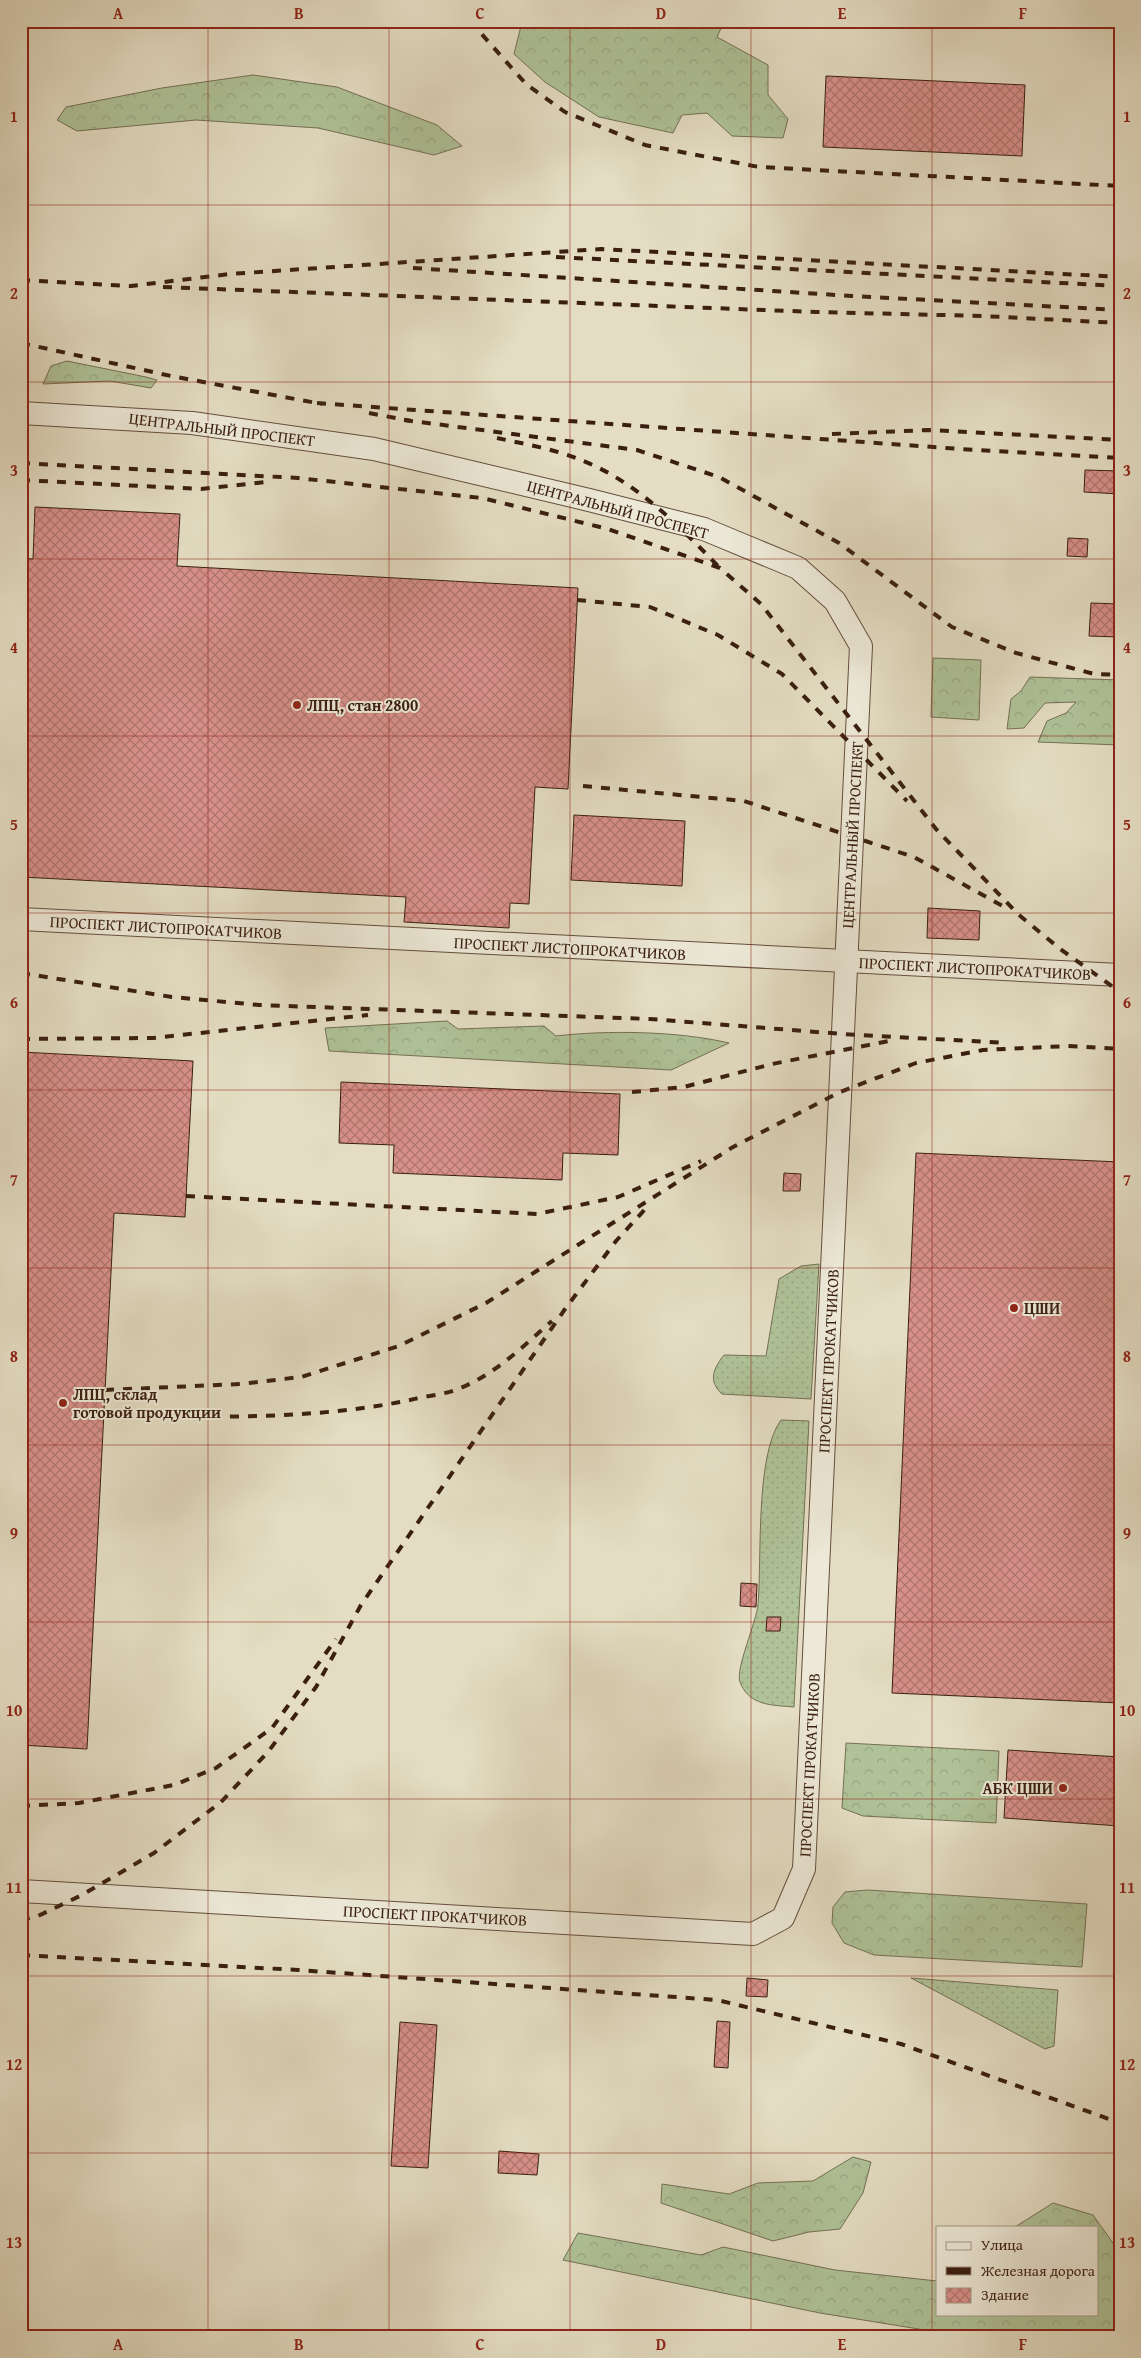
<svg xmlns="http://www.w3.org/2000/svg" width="1141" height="2358" viewBox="0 0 1141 2358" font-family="'Gentium Book Plus',serif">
	<defs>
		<pattern id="grass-dots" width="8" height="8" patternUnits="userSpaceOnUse" patternTransform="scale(1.25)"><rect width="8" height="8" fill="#afc298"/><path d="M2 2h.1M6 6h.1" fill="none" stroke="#97a682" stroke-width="1.8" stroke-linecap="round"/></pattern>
		<pattern id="forest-crowns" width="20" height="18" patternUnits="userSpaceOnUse" patternTransform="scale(1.25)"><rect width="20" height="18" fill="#afc298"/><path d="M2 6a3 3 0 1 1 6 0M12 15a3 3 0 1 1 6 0" fill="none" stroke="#97a682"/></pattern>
		<pattern id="building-cross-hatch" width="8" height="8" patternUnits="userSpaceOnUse" patternTransform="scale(1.25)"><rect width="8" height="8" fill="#d8908a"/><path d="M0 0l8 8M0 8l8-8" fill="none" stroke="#b0756f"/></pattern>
	</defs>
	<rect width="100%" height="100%" fill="#e4ddc3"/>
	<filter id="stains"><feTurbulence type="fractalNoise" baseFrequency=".004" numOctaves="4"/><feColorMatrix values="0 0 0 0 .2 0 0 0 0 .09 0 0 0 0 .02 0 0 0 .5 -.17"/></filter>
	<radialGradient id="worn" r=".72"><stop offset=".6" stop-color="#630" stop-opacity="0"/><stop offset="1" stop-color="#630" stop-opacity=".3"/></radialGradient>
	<!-- grass -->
	<g fill="url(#grass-dots)" stroke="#747054">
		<path d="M819,1264L811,1399L722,1394C708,1381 713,1369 724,1355L766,1356L779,1279L801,1266Z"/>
		<path d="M781,1420L809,1421L794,1707C772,1705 749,1706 740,1682C735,1669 757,1621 758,1604C762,1559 755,1455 781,1420Z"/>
		<path d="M911,1978L1058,1990L1054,2046L1045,2049Z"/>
	</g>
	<!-- forest -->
	<g fill="url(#forest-crowns)" stroke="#747054">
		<path d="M510,21H756L722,26L717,37L768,65V95L788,119L783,138L732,136L707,113L682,115L673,133L599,117L545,82L514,54L521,26Z"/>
		<path d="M253,75L337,87L437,125L462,146L434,155L318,128L196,120L77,131L57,120L66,107L162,88Z"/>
		<path d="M67,361L146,377L157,380L151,388L110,381L43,384L51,366Z"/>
		<path d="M933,658L981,660L979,720L931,717Z"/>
		<path d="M1030,677L1120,680V745L1038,742L1047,721L1066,713L1076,702L1045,703L1024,728L1007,729L1011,699L1021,691Z"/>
		<path d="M447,1021L458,1029L544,1026L556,1036C607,1030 678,1031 729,1043L671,1070L329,1051L325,1028Z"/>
		<path d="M846,1743L999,1751L996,1823L863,1816L842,1808Z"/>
		<path d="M868,1890L1087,1904L1082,1967L874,1955L844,1943L832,1923L833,1907L845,1892Z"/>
		<path d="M853,2157L871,2162L863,2193L840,2229L809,2232L773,2241L661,2203L662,2184L729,2194L758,2183L813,2181Z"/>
		<path d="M1053,2203L1093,2215L1120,2253V2337H968L820,2313L563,2260L578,2233L701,2255L723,2247L835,2270L937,2281V2314H1097V2227H1015Z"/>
	</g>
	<!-- building -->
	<g fill="url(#building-cross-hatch)" stroke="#3a1f10">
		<path d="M826,76L1025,85L1022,156L823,147Z"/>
		<path d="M1085,470L1120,471V494L1084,492Z"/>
		<path d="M35,507L180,514L177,566L578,588L568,789L535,787L529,904L510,903L509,928L404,922L406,897L21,877V558L33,559Z"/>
		<path d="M1068,538L1088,539L1087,557L1067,556Z"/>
		<path d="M1091,603L1120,604V637L1089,636Z"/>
		<path d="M574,815L685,821L682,886L571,880Z"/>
		<path d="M928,908L980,911L979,940L927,938Z"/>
		<path d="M21,1052L193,1061L185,1217L114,1213L87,1749L21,1745Z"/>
		<path d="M341,1082L620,1094L618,1155L563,1153L562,1180L393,1173L394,1145L339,1143Z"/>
		<path d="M916,1153L1120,1162V1703L892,1693Z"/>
		<path d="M784,1173L801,1174L800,1191H783Z"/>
		<path d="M741,1583L757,1584L756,1607L740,1606Z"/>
		<path d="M767,1617H781L780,1631H766Z"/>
		<path d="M1008,1750L1120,1757V1826L1004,1818Z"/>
		<path d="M747,1978L768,1980L767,1997L746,1996Z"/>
		<path d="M717,2021L730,2022L728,2068L714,2067Z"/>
		<path d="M400,2022L437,2025L428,2168L391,2166Z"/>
		<path d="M499,2151L539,2154L537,2175L498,2173Z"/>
	</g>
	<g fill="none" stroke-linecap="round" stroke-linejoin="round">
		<!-- street casing -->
		<g stroke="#644e3d" stroke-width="24">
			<g id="street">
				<path d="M21,413L192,423L374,449L589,500L704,529L798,568L835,601L861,646L804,1869L783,1918L753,1934L21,1891"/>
				<path d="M21,919L1120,975"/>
			</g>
		</g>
		<!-- street -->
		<use href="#street" stroke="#ede9d8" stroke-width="22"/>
		<!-- rail -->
		<g stroke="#3a1f10" stroke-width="4" stroke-dasharray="9 9" stroke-linecap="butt">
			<path d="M470,21L526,84L565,112L645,145L759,167L1120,186"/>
			<path d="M556,257L1120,286"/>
			<path d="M413,268L852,296L1120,310"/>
			<path d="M21,280L131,286L230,274L601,249L1120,277"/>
			<path d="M163,287L816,312L983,316L1120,323"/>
			<path d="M21,343L171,376L322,404"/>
			<path d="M317,403L961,449L1120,458"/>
			<path d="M369,413L411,421"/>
			<path d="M404,420L637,450L719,477L839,543L952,627L1016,653L1094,674L1120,675"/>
			<path d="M832,434L928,430L1120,440"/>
			<path d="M497,438C524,444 555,449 581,460C637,482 678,525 718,566"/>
			<path d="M21,463L298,478L482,498L608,529L720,568L761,604L936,829L1019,915L1059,948L1120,992"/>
			<path d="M21,480L201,489L266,482"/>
			<path d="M577,600L650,607L718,635L782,674L907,801"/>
			<path d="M583,786L744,801L914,857L1008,909"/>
			<path d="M21,973L172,997L259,1005L650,1019L843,1034L1006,1043"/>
			<path d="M21,1039L153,1038L368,1015"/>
			<path d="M632,1092L684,1087L772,1064L889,1041"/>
			<path d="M186,1196L537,1214L618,1197L701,1161"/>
			<path d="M105,1390L240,1384L301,1377L399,1346L486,1303L733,1147L840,1092L916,1063L983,1050L1068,1046L1120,1049"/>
			<path d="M104,1417C205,1416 310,1421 410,1400C425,1396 443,1395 458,1389C496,1374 522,1347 552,1321"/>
			<path d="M21,1806L79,1803L174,1785L216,1768L272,1728L336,1639"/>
			<path d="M21,1920L38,1916L82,1895L154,1853L221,1802L268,1752L316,1687L361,1605L565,1309L616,1241L648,1206"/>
			<path d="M21,1955L298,1970L717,2000L901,2044L1120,2123"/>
		</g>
	</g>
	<!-- grid -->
	<path fill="none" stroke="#8f2418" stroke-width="1" stroke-opacity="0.55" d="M208,21V2337M389,21V2337M570,21V2337M751,21V2337M932,21V2337M21,205H1120M21,382H1120M21,559H1120M21,736H1120M21,913H1120M21,1090H1120M21,1268H1120M21,1445H1120M21,1622H1120M21,1799H1120M21,1976H1120M21,2153H1120"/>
	<!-- markers -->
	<g fill="#8f2418" stroke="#ede9d8" stroke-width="2">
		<circle cx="297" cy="705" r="5"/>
		<circle cx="1014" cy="1308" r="5"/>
		<circle cx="63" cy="1403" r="5"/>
		<circle cx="1063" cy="1788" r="5"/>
	</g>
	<g text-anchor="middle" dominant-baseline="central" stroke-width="4" stroke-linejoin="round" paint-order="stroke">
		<!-- street labels -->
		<g font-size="16" fill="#3a1f10" stroke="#ede9d8">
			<text transform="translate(222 429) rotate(7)">ЦЕНТРАЛЬНЫЙ ПРОСПЕКТ</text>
			<text transform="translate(618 509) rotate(15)">ЦЕНТРАЛЬНЫЙ ПРОСПЕКТ</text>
			<text transform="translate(852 835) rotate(-87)">ЦЕНТРАЛЬНЫЙ ПРОСПЕКТ</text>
			<text transform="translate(166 927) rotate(3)">ПРОСПЕКТ ЛИСТОПРОКАТЧИКОВ</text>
			<text transform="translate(570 948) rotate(3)">ПРОСПЕКТ ЛИСТОПРОКАТЧИКОВ</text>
			<text transform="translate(975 968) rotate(3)">ПРОСПЕКТ ЛИСТОПРОКАТЧИКОВ</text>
			<text transform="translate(828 1361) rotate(-87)">ПРОСПЕКТ ПРОКАТЧИКОВ</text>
			<text transform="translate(809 1765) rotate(-87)">ПРОСПЕКТ ПРОКАТЧИКОВ</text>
			<text transform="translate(435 1915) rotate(3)">ПРОСПЕКТ ПРОКАТЧИКОВ</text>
		</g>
		<!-- poi labels -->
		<g font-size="16" font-weight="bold" fill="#3a1f10" stroke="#ede9d8" text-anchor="start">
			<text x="307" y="705">ЛПЦ, стан 2800</text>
			<text x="1024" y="1308">ЦШИ</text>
			<text x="73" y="1394">ЛПЦ, склад<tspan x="73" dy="18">готовой продукции</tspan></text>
			<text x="1053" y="1788" text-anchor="end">АБК ЦШИ</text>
		</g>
	</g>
	<!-- margin -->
	<rect width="1141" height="2358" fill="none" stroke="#e4ddc3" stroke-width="55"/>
	<!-- legend -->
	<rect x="936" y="2226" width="162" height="90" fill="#ede9d8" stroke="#a59888"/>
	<rect x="946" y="2242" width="25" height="8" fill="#ede9d8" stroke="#a59888"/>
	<text x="981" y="2250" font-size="15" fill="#3a1f10">Улица</text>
	<rect x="946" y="2267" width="25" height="8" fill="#3a1f10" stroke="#a59888"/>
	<text x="981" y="2276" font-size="15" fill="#3a1f10">Железная дорога</text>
	<rect x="946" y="2288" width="25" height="15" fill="url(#building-cross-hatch)" stroke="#a59888"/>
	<text x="981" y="2300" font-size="15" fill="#3a1f10">Здание</text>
	<rect x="28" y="28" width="1086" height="2302" fill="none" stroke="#8f2418" stroke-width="2"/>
	<g font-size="16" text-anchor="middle" font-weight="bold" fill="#8f2418">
		<text x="118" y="19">A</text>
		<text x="299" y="19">B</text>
		<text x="480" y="19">C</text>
		<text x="661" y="19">D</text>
		<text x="842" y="19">E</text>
		<text x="1023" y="19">F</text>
		<text x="14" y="122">1</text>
		<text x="1127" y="122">1</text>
		<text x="14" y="299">2</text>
		<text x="1127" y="299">2</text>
		<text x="14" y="476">3</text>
		<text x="1127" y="476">3</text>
		<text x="14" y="653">4</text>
		<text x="1127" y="653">4</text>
		<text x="14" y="830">5</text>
		<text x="1127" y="830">5</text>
		<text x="14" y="1008">6</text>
		<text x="1127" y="1008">6</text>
		<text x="14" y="1185">7</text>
		<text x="1127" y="1185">7</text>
		<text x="14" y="1362">8</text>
		<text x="1127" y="1362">8</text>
		<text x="14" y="1539">9</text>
		<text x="1127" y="1539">9</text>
		<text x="14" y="1716">10</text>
		<text x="1127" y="1716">10</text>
		<text x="14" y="1893">11</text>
		<text x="1127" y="1893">11</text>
		<text x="14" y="2070">12</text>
		<text x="1127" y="2070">12</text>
		<text x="14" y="2248">13</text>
		<text x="1127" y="2248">13</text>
		<text x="118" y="2350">A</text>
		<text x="299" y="2350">B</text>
		<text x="480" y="2350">C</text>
		<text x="661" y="2350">D</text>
		<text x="842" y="2350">E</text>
		<text x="1023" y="2350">F</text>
	</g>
	<rect width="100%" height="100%" filter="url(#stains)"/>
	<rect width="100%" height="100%" fill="url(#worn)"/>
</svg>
